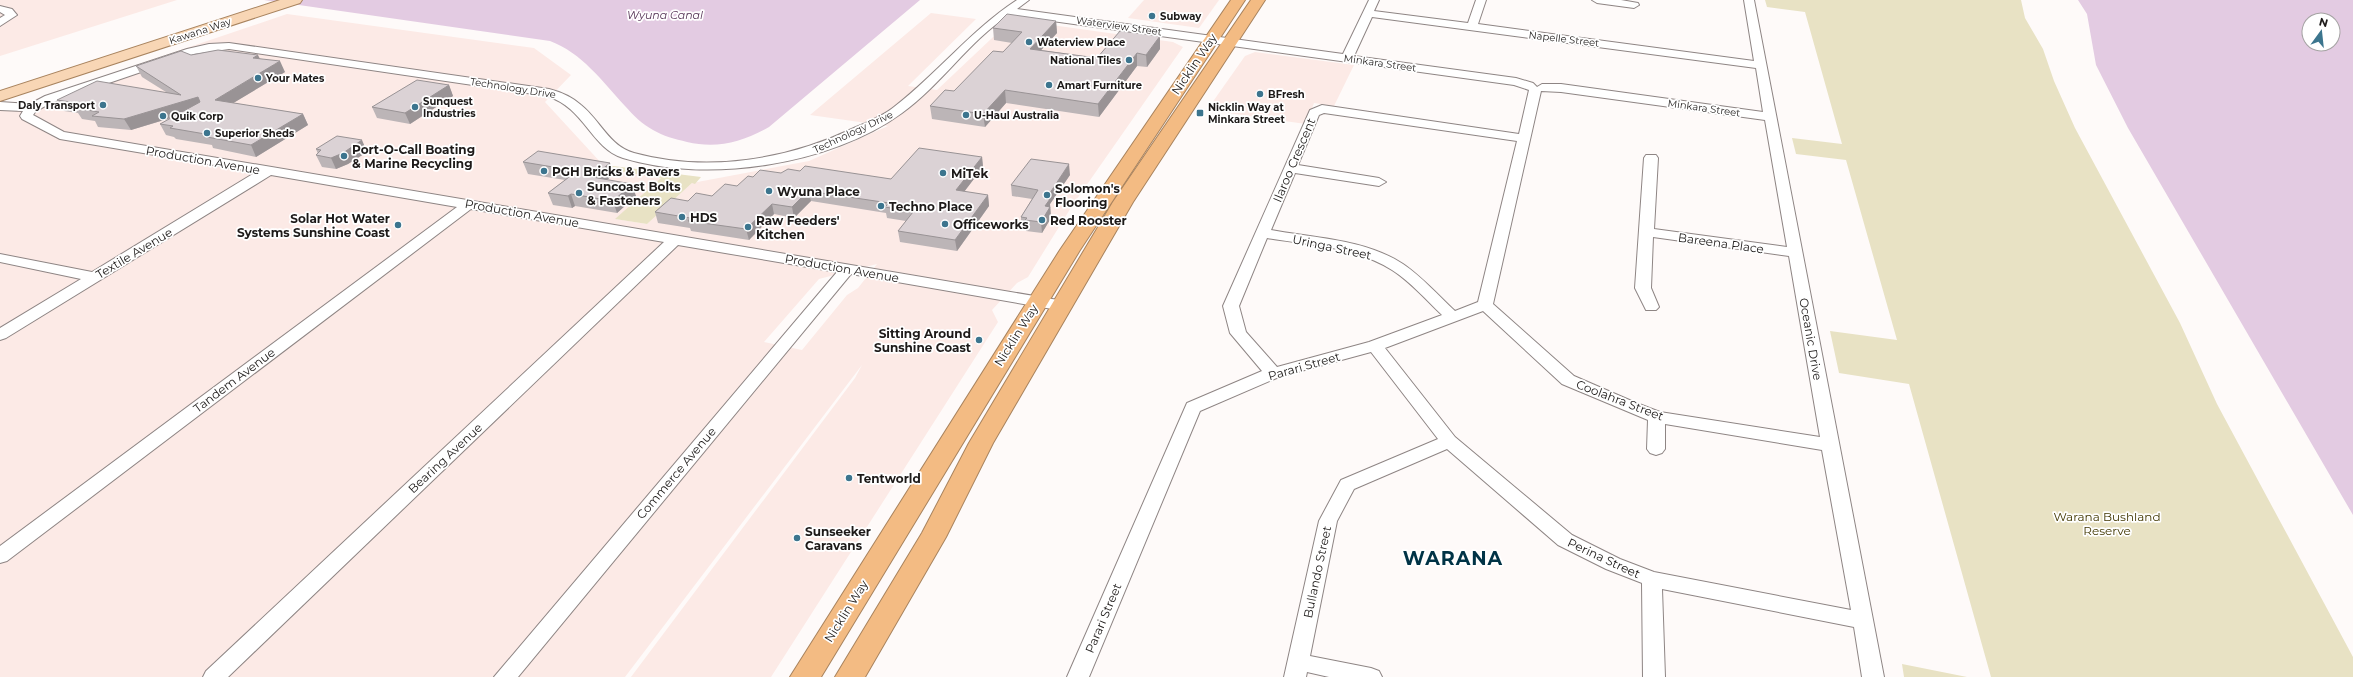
<svg xmlns="http://www.w3.org/2000/svg" width="2353" height="677" viewBox="0 0 2353 677" font-family="Montserrat,sans-serif">
	<rect width="100%" height="100%" fill="#fefaf9"/>
	<!-- built -->
	<g fill="#fceae6" fill-rule="evenodd">
		<path d="M0,0H177L0,56Z"/>
		<path d="M1144,0H1219L1199,28L1128,18Z"/>
		<path d="M931,13L976,19L908,86L937,90L1009,22L1016,20L1173,42L1183,47L1072,206L1028,277L1017,283L992,310L998,322L771,677H631L855,378L862,365L625,677H0V111L287,14L534,48L571,75L545,102L603,165L661,178L616,219L647,224L692,183L809,161L888,126L810,115ZM877,264L858,288L847,295L802,350L764,342L819,279Z"/>
		<path d="M1255,52L1354,65L1334,106L1314,103L1306,124L1207,110L1245,56Z"/>
	</g>
	<!-- green -->
	<g fill="#e8e2c4">
		<path d="M1765,0H2021L2025,18L2043,49L2054,81L2075,128L2180,323L2217,404L2353,657V677H1991L1909,384L1839,373L1830,331L1897,340L1846,160L1796,154L1792,138L1842,144L1805,12L1767,7Z"/>
		<path d="M605,165L701,177L695,184L692,183L647,224L615,219L661,178L600,168Z"/>
		<path d="M1902,664L1967,677H1904Z"/>
	</g>
	<!-- water -->
	<g fill="#e3cbe2" fill-rule="evenodd">
		<path d="M264,0H920L769,127C743,142 717,149 687,142C675,139 663,136 653,130C642,124 633,115 625,106C602,81 582,53 550,41Z"/>
		<path d="M2078,0H2353V515L2128,128L2096,65L2087,14ZM2309,20H2333V44H2309Z"/>
	</g>
	<g fill="none" stroke-linecap="round" stroke-linejoin="round">
		<!-- street casing -->
		<g stroke="#8e8584" stroke-width="2">
			<g id="street">
				<path d="M1017,0H1029L1017,9L1343,54L1369,0H1379L1374,11L1468,23L1476,0H1486L1478,24L1754,61L1744,0H1754L1884,677H1862L1854,627L1662,589L1665,677H1643L1642,583L1606,569L1558,545L1447,449L1354,489L1337,521L1310,656L1371,668L1379,671L1382,677H1329L1307,672L1306,677H1284L1319,521L1341,480L1438,439L1371,352L1279,377L1200,411L1089,677H1067L1187,403L1262,371L1230,333L1223,306L1310,110L1322,105L1519,134L1529,90L1514,85L1009,15C969,41 941,85 902,113C831,165 707,184 623,158C591,148 585,108 547,96L229,49L194,54L53,102L36,111L33,115L64,132L1064,301L1069,303L1072,306L1069,309L1064,311L851,274L518,677H494L837,272L678,245L228,677H203L206,671L664,242L471,209L7,561L0,563V546L457,207L271,175L6,338L0,340V328L81,279L0,262V254L92,272L256,172L60,139L22,119L20,116L23,111L0,110V102L30,104L45,96L187,49L209,44L229,43L549,89C561,92 572,97 581,105C600,120 609,146 634,153C707,173 787,160 854,128C868,122 883,116 894,107C937,74 971,30 1017,0ZM1372,17L1756,68L1763,112L1561,84H1542L1537,87L1533,83L1516,78L1354,56ZM1541,91L1561,92L1765,120L1787,247L1654,229L1658,158L1656,155H1646L1644,158L1635,288L1646,310H1656L1659,307L1651,288L1653,237L1789,256L1820,437L1660,412L1634,402L1574,376L1493,304ZM1324,113L1517,141L1478,302L1455,311C1438,295 1422,277 1403,264C1365,239 1314,238 1271,230L1295,173L1379,186L1386,182L1379,178L1298,165L1319,115ZM1267,238C1309,245 1356,247 1392,270C1411,282 1426,300 1442,315L1369,342L1277,367L1246,332L1239,306ZM1483,311L1562,384L1648,420L1647,449L1650,453L1656,455L1662,453L1665,449V424L1822,450L1851,610L1654,572L1620,559L1572,535L1455,437L1385,348Z"/>
				<path d="M1592,0H1621L1638,3L1639,5L1634,8L1597,3Z"/>
				<path d="M0,6L12,9L17,15L0,26V18L5,15L0,12Z"/>
			</g>
		</g>
		<!-- primary casing -->
		<g stroke="#a8835e" stroke-width="2">
			<path id="primary" d="M280,0H302L300,3L0,101V91Z"/>
		</g>
		<!-- highway casing -->
		<g stroke="#a8835e" stroke-width="2">
			<g id="highway">
				<path d="M1231,0H1245L1080,250L821,677H790L1060,250Z"/>
				<path d="M1251,0H1265L1133,202L993,443L946,537L865,677H835L922,533L969,443L1113,202Z"/>
			</g>
		</g>
		<!-- street -->
		<use href="#street" fill="#fff" fill-rule="evenodd"/>
		<!-- primary -->
		<use href="#primary" fill="#f8d6b5" fill-rule="evenodd"/>
		<!-- highway -->
		<use href="#highway" fill="#f3bb83" fill-rule="evenodd"/>
	</g>
	<!-- wall -->
	<g fill="#bcb5b7">
		<path d="M1056,21L1057,33L1041,50L1097,58L1160,36V49L1147,67L1137,66L1099,117L1006,103L985,127L932,119L930,106L954,91L1003,52L1012,43L994,40L993,28Z"/>
		<path d="M191,55L259,58L285,72L233,103L303,114L308,125L256,157L213,148L212,145L176,139L174,137L166,135L160,124L171,118L131,130L98,127L95,121L82,119L78,113L64,111L57,100L166,92L142,77L136,66Z"/>
		<path d="M449,85L453,96L410,124L377,118L372,107Z"/>
		<path d="M316,149L367,152L348,164L336,169L322,167L316,155L318,154Z"/>
		<path d="M982,157L983,167L964,192L988,195L989,206L957,251L900,242L898,231L906,221L887,218L886,213L811,201L794,218L774,214L749,240L691,231L690,228L658,223L655,212L688,201L712,196L737,186L753,177L800,171L891,179Z"/>
		<path d="M523,162L610,163L613,175L607,180L636,196L617,213L575,206L572,208L553,205L548,193L565,180L528,174Z"/>
		<path d="M1070,175L1050,204L1051,218L1042,233L1026,231V229L1021,228V217L1032,199L1012,196L1011,185Z"/>
	</g>
	<!-- shaded-wall -->
	<g fill="#999395">
		<path d="M1056,21L1057,33L1031,61L1030,49Z"/>
		<path d="M1160,36V49L1147,67L1146,55Z"/>
		<path d="M1137,53V66L1099,117L1098,104Z"/>
		<path d="M258,55L263,65L253,58Z"/>
		<path d="M280,61L285,72L220,111L215,100Z"/>
		<path d="M449,85L453,96L410,124L405,113Z"/>
		<path d="M1005,90L1006,103L985,127L983,114Z"/>
		<path d="M198,97L203,108L131,130L124,119Z"/>
		<path d="M303,114L308,125L256,157L251,145Z"/>
		<path d="M362,140L367,152L348,164L336,169L331,158Z"/>
		<path d="M982,157L983,167L957,201L956,190Z"/>
		<path d="M610,163L613,175L595,189L592,177Z"/>
		<path d="M1069,164L1070,175L1050,204L1051,218L1042,233L1041,222L1045,206L1046,199Z"/>
		<path d="M632,184L636,196L617,213L613,201Z"/>
		<path d="M808,191L811,201L794,218L792,207Z"/>
		<path d="M571,194L575,206L572,208L568,196Z"/>
		<path d="M988,195L989,206L957,251L955,240Z"/>
		<path d="M772,204L774,214L749,240L746,229Z"/>
	</g>
	<!-- building -->
	<g fill="#dbd2d5" stroke="#999395">
		<path d="M1007,14L1056,21L1030,49L1097,58L1120,31L1160,36L1146,55L1137,53L1098,104L1005,90L983,114L930,106L945,90L954,91L993,51L1003,52L1022,32L993,28Z"/>
		<path d="M218,50L258,55L253,58L280,61L215,100L303,114L251,145L207,137L211,135L170,128L173,126L160,124L200,102L198,97L124,119L92,116L99,112L75,108L84,104L57,100L97,81L181,95L136,66L181,51L191,55Z"/>
		<path d="M417,80L449,85L405,113L372,107Z"/>
		<path d="M337,136L362,140L343,153L331,158L316,155L321,150L316,149Z"/>
		<path d="M919,148L982,157L956,190L988,195L955,240L898,231L913,212L885,207L889,203L808,191L792,207L772,204L746,229L688,221L690,218L655,212L671,198L688,201L696,193L712,196L725,184L737,186L748,176L753,177L760,170L781,173L788,169L800,171L805,166L891,179Z"/>
		<path d="M538,151L610,163L592,177L632,184L613,201L571,194L568,196L548,193L577,171L523,162Z"/>
		<path d="M1031,159L1069,164L1046,199H1050L1045,206L1050,207L1041,222L1025,220L1027,218L1021,217L1038,190L1011,185Z"/>
	</g>
	<!-- markers -->
	<g fill="#3c758e" stroke="#fff" stroke-width="1.5">
		<circle cx="1152" cy="16" r="4"/>
		<circle cx="1029" cy="42" r="4"/>
		<circle cx="1129" cy="60" r="4"/>
		<circle cx="258" cy="78" r="4"/>
		<circle cx="1049" cy="85" r="4"/>
		<circle cx="1260" cy="94" r="4"/>
		<circle cx="103" cy="105" r="4"/>
		<circle cx="415" cy="107" r="4"/>
		<rect x="1196" y="109" width="8" height="8" rx="2"/>
		<circle cx="966" cy="115" r="4"/>
		<circle cx="163" cy="116" r="4"/>
		<circle cx="207" cy="133" r="4"/>
		<circle cx="344" cy="156" r="4"/>
		<circle cx="544" cy="171" r="4"/>
		<circle cx="943" cy="173" r="4"/>
		<circle cx="769" cy="191" r="4"/>
		<circle cx="579" cy="193" r="4"/>
		<circle cx="1047" cy="195" r="4"/>
		<circle cx="881" cy="206" r="4"/>
		<circle cx="682" cy="217" r="4"/>
		<circle cx="1042" cy="220" r="4"/>
		<circle cx="945" cy="224" r="4"/>
		<circle cx="398" cy="225" r="4"/>
		<circle cx="748" cy="227" r="4"/>
		<circle cx="979" cy="340" r="4"/>
		<circle cx="849" cy="478" r="4"/>
		<circle cx="797" cy="538" r="4"/>
	</g>
	<g text-anchor="middle" dominant-baseline="central" stroke-width="3.5" stroke-linejoin="round" paint-order="stroke">
		<!-- far-poi labels -->
		<g font-size="10" font-weight="bold" fill="#1d1a19" stroke="#fff" text-anchor="start">
			<text x="1160" y="16">Subway</text>
			<text x="1037" y="42">Waterview Place</text>
			<text x="1121" y="60" text-anchor="end">National Tiles</text>
			<text x="266" y="78">Your Mates</text>
			<text x="1057" y="85">Amart Furniture</text>
			<text x="1268" y="94">BFresh</text>
			<text x="423" y="101">Sunquest<tspan x="423" dy="12">Industries</tspan></text>
			<text x="95" y="105" text-anchor="end">Daly Transport</text>
			<text x="1208" y="107">Nicklin Way at<tspan x="1208" dy="12">Minkara Street</tspan></text>
			<text x="974" y="115">U-Haul Australia</text>
			<text x="171" y="116">Quik Corp</text>
			<text x="215" y="133">Superior Sheds</text>
		</g>
		<!-- far-street labels -->
		<g font-size="10" fill="#1d1a19" stroke="#fff">
			<text transform="translate(1119 26) rotate(8)">Waterview Street</text>
			<text transform="translate(200 31) rotate(-18)">Kawana Way</text>
			<text transform="translate(1564 39) rotate(7)">Napelle Street</text>
			<text transform="translate(1380 63) rotate(8)">Minkara Street</text>
			<text transform="translate(513 88) rotate(9)">Technology Drive</text>
			<text transform="translate(1704 108) rotate(8)">Minkara Street</text>
			<text transform="translate(853 132) rotate(-25)">Technology Drive</text>
		</g>
		<!-- far-water labels -->
		<g font-size="11" font-style="italic" fill="#543254" stroke="#fff">
			<text x="665" y="15">Wyuna Canal</text>
		</g>
		<!-- street labels -->
		<g font-size="12" fill="#1d1a19" stroke="#fff">
			<text transform="translate(1194 64) rotate(-56)">Nicklin Way</text>
			<text transform="translate(203 160) rotate(10)">Production Avenue</text>
			<text transform="translate(1294 160) rotate(-67)">Ilaroo Crescent</text>
			<text transform="translate(522 213) rotate(10)">Production Avenue</text>
			<text transform="translate(1721 243) rotate(8)">Bareena Place</text>
			<text transform="translate(1332 247) rotate(12)">Uringa Street</text>
			<text transform="translate(134 253) rotate(-31)">Textile Avenue</text>
			<text transform="translate(842 268) rotate(10)">Production Avenue</text>
			<text transform="translate(1016 335) rotate(-58)">Nicklin Way</text>
			<text transform="translate(1811 339) rotate(80)">Oceanic Drive</text>
			<text transform="translate(1304 366) rotate(-16)">Parari Street</text>
			<text transform="translate(234 380) rotate(-37)">Tandem Avenue</text>
			<text transform="translate(1620 400) rotate(21)">Coolahra Street</text>
			<text transform="translate(445 458) rotate(-43)">Bearing Avenue</text>
			<text transform="translate(676 473) rotate(-50)">Commerce Avenue</text>
			<text transform="translate(1604 558) rotate(25)">Perina Street</text>
			<text transform="translate(1317 572) rotate(-78)">Bullando Street</text>
			<text transform="translate(846 611) rotate(-58)">Nicklin Way</text>
			<text transform="translate(1103 618) rotate(-67)">Parari Street</text>
		</g>
		<!-- poi labels -->
		<g font-size="12" font-weight="bold" fill="#1d1a19" stroke="#fff" text-anchor="start">
			<text x="352" y="149">Port-O-Call Boating<tspan x="352" dy="14">&amp; Marine Recycling</tspan></text>
			<text x="552" y="171">PGH Bricks &amp; Pavers</text>
			<text x="951" y="173">MiTek</text>
			<text x="587" y="186">Suncoast Bolts<tspan x="587" dy="14">&amp; Fasteners</tspan></text>
			<text x="1055" y="188">Solomon's<tspan x="1055" dy="14">Flooring</tspan></text>
			<text x="777" y="191">Wyuna Place</text>
			<text x="889" y="206">Techno Place</text>
			<text x="690" y="217">HDS</text>
			<text x="390" y="218" text-anchor="end">Solar Hot Water<tspan x="390" dy="14">Systems Sunshine Coast</tspan></text>
			<text x="756" y="220">Raw Feeders'<tspan x="756" dy="14">Kitchen</tspan></text>
			<text x="1050" y="220">Red Rooster</text>
			<text x="953" y="224">Officeworks</text>
			<text x="971" y="333" text-anchor="end">Sitting Around<tspan x="971" dy="14">Sunshine Coast</tspan></text>
			<text x="857" y="478">Tentworld</text>
			<text x="805" y="531">Sunseeker<tspan x="805" dy="14">Caravans</tspan></text>
		</g>
		<!-- park labels -->
		<g font-size="12" fill="#413700" stroke="#fff">
			<text x="2107" y="516">Warana Bushland<tspan x="2107" dy="14">Reserve</tspan></text>
		</g>
		<!-- near-district labels -->
		<g font-size="19" font-weight="bold" letter-spacing="1" fill="#003346" stroke="#fff">
			<text x="1453" y="558">WARANA</text>
		</g>
	</g>
	<!-- north arrow -->
	<g transform="translate(2321 32) rotate(15)"><circle r="19" fill="#ffffff" stroke="#a5a3a3"/>
	<path d="M0-3L7 15L0 10L-7 15Z" fill="#3c758e"/>
	<text y="-6" font-size="11" font-weight="bold" text-anchor="middle" fill="#1d1a19">N</text>
	</g>
</svg>
